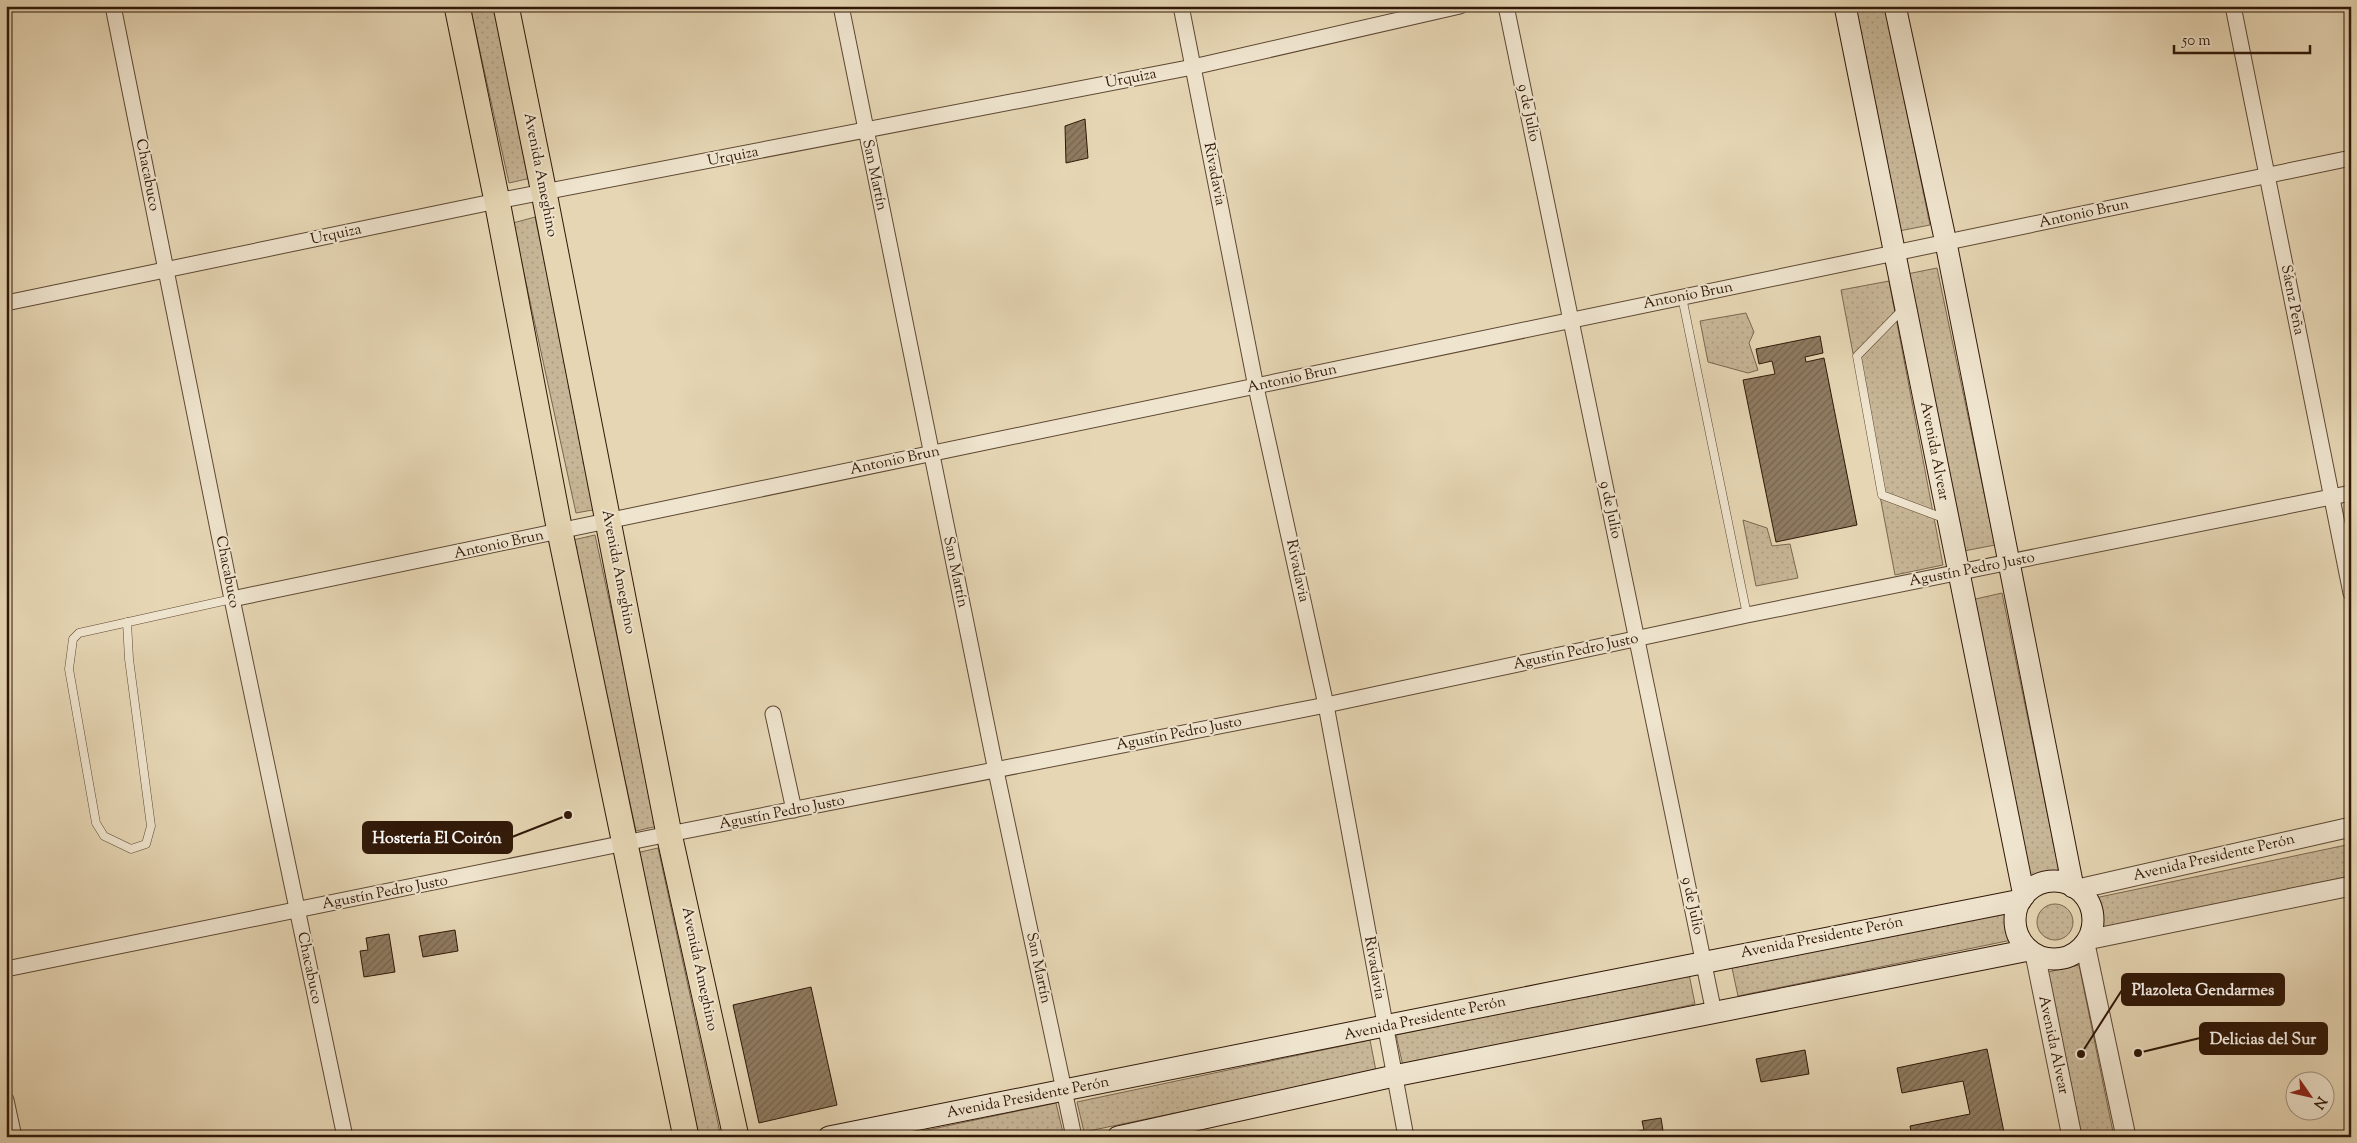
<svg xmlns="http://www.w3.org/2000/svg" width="2357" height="1143" viewBox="0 0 2357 1143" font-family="'Sorts Mill Goudy',serif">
	<defs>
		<pattern id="grass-dots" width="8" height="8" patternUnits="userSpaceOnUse" patternTransform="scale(1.25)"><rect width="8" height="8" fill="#c7b697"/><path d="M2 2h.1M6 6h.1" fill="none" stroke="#ab9c81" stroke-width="1.8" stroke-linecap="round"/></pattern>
		<pattern id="building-hatch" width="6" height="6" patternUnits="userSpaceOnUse" patternTransform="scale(1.25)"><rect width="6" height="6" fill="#8f7b61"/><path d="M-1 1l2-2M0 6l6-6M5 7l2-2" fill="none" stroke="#75644e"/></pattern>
	</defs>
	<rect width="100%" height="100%" fill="#e6d6b4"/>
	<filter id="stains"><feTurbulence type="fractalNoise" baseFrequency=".004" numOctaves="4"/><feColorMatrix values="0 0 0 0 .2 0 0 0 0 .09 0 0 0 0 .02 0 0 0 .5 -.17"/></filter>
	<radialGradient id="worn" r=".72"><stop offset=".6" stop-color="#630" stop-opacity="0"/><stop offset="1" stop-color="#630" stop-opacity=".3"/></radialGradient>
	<!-- grass -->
	<g fill="url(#grass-dots)" stroke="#7c6750">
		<path d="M470,6H494L531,178L509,183Z"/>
		<path d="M1853,6H1885L1930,225L1899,231Z"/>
		<path d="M535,217L598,509L576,513L513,223Z"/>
		<path d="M1937,268L1995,545L1964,551L1907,274Z"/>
		<path d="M1889,281L1943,565L1895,575L1841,290Z"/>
		<path d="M1746,313L1754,332L1749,343L1758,370L1748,373L1708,362L1700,321Z"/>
		<path d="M1743,520L1767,528L1772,546L1790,544L1798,578L1756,586Z"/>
		<path d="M595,535L658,826L636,831L573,540Z"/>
		<path d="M2002,593L2059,870L2029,877L1971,600Z"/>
		<path d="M2351,844V876L2102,928L2095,898Z"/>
		<path d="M658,848L721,1137H697L636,853Z"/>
		<circle cx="2055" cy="922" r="18"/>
		<path d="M2007,912L2012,940L1738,996L1732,968Z"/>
		<path d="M2079,965L2114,1137H2082L2048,972Z"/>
		<path d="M1689,974L1695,1004L1403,1066L1396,1035Z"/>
		<path d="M1370,1040L1376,1071L1084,1132L1077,1102Z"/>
		<path d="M1056,1103L1063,1133L1044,1137H894Z"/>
	</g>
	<!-- building -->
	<g fill="url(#building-hatch)" stroke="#301808">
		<path d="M1085,119L1088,158L1066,163L1065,126Z"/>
		<path d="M1820,336L1823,353L1805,357L1806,362L1824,358L1857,525L1776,542L1743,380L1775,374L1772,361L1759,364L1756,349Z"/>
		<path d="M455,930L458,951L423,957L419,936Z"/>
		<path d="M389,934L395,972L364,977L360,951L368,950L366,938Z"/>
		<path d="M811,987L837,1105L759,1123L733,1005Z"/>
		<path d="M1987,1049L2005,1137H1912L1910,1126L1970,1114L1963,1081L1902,1093L1897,1068Z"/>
		<path d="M1805,1050L1809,1074L1761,1082L1756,1059Z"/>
		<path d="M1661,1118L1664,1137H1612L1644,1130L1642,1121Z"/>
	</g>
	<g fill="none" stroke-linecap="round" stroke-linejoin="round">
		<!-- service casing -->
		<g stroke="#5e4833" stroke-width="9">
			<g id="service">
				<path d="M1682,297L1747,615"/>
				<path d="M1903,309L1857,356L1882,495L1946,519"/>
				<path d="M127,622L129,659L151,826L146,844L131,849L104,836L96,823L69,669L73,639L79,633L232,599"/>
			</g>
		</g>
		<!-- minor casing -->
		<g stroke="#5e4833" stroke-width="17">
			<g id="minor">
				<path d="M113,6L232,599L345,1137"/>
				<path d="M841,6L996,771L1074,1137"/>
				<path d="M1181,6L1256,387L1326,705L1406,1137"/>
				<path d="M1506,6L1714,1013"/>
				<path d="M2233,6L2351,593"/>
				<path d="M6,303L497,201L1193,67L1460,6"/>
				<path d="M232,599L2351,158"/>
				<path d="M773,714L794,810"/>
				<path d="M6,969L669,834L1326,705L1747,615L2351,493"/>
				<path d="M6,1100L14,1137"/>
			</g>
		</g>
		<!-- tertiary casing -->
		<g stroke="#5e4833" stroke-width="21">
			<g id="tertiary">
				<path d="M2078,889L2351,827"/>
				<path d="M2087,940L2351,886"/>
				<path d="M2085,944L2126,1137"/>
				<path d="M2035,954L2072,1137"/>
			</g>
		</g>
		<!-- secondary casing -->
		<g stroke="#301808" stroke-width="23">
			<g id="secondary">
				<path d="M1845,6L2024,896"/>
				<path d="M1895,6L1946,243L2073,887"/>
				<circle cx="2054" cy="920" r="39"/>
				<path d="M829,1137C1227,1060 1623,976 2021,900"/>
				<path d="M1118,1137L1394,1076L2029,950"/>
			</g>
		</g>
		<!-- trunk casing -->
		<g stroke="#301808" stroke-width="27">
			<g id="trunk">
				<path d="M457,6L497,201L560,532L686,1137"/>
				<path d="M506,6L544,193L669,834L736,1137"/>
			</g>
		</g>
		<!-- service -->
		<use href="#service" stroke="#efe4ce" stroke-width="8"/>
		<!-- minor -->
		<use href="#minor" stroke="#efe4ce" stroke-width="15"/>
		<!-- tertiary -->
		<use href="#tertiary" stroke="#efe4ce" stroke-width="19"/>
		<!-- secondary -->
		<use href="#secondary" stroke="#efe4ce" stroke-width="21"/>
		<!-- trunk -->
		<use href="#trunk" stroke="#e6d6b4" stroke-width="25"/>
	</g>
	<g text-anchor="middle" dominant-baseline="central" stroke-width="4" stroke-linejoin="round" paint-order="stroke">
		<!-- street labels -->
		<g font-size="15" fill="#301808" stroke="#efe4ce">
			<text transform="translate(1131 79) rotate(-11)">Urquiza</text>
			<text transform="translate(1528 113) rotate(78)">9 de Julio</text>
			<text transform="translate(733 157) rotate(-11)">Urquiza</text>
			<text transform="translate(1214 174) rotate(79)">Rivadavia</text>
			<text transform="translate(147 175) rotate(79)">Chacabuco</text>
			<text transform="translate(540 175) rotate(79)">Avenida Ameghino</text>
			<text transform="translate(874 175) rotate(78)">San Martín</text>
			<text transform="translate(2084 214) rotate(-12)">Antonio Brun</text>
			<text transform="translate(336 235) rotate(-12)">Urquiza</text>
			<text transform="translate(1688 296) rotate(-11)">Antonio Brun</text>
			<text transform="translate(2292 300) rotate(79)">Sáenz Peña</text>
			<text transform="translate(1292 379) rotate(-12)">Antonio Brun</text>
			<text transform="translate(1934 451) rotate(79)">Avenida Alvear</text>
			<text transform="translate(895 461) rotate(-12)">Antonio Brun</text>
			<text transform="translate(1610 510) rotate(78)">9 de Julio</text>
			<text transform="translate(499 545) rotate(-12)">Antonio Brun</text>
			<text transform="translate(1972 570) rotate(-11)">Agustín Pedro Justo</text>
			<text transform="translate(1297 571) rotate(78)">Rivadavia</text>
			<text transform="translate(227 572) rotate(79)">Chacabuco</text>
			<text transform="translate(618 572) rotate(79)">Avenida Ameghino</text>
			<text transform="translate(955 572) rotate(78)">San Martín</text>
			<text transform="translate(1576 652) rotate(-12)">Agustín Pedro Justo</text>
			<text transform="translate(1179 734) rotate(-11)">Agustín Pedro Justo</text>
			<text transform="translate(782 813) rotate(-11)">Agustín Pedro Justo</text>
			<text transform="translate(2214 858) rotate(-13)">Avenida Presidente Perón</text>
			<text transform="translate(385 893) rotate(-11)">Agustín Pedro Justo</text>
			<text transform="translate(1692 906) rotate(78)">9 de Julio</text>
			<text transform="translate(1822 938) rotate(-11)">Avenida Presidente Perón</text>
			<text transform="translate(309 968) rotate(78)">Chacabuco</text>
			<text transform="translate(1038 968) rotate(78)">San Martín</text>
			<text transform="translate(1374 968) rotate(80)">Rivadavia</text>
			<text transform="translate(699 969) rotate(78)">Avenida Ameghino</text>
			<text transform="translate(1425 1019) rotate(-12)">Avenida Presidente Perón</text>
			<text transform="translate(2053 1045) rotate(78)">Avenida Alvear</text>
			<text transform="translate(1028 1098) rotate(-11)">Avenida Presidente Perón</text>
		</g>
	</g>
	<!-- callouts -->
	<path fill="none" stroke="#301808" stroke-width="2" d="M568 815L512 837M2081 1054L2122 990M2138 1053L2200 1038"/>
	<g fill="#301808" stroke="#efe4ce" stroke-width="2">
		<circle cx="568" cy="815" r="5"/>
		<circle cx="2081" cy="1054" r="5"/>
		<circle cx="2138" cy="1053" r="5"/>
	</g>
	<g fill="#301808" stroke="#301808" stroke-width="2">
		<rect x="363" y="822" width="149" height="31" rx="5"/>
		<rect x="2122" y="974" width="162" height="31" rx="5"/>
		<rect x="2200" y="1023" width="127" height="31" rx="5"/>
	</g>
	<g font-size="16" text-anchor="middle" font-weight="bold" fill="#fff">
		<text x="437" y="843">Hostería El Coirón</text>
		<text x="2203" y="995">Plazoleta Gendarmes</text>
		<text x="2263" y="1044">Delicias del Sur</text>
	</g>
	<!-- margin -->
	<rect width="2357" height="1143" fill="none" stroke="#e6d6b4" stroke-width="25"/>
	<rect x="8" y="8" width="2342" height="1128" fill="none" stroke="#301808" stroke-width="2.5"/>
	<rect x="12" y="12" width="2332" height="1118" fill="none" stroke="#301808"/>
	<!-- north arrow -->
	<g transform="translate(2310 1096) rotate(124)"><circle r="24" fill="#efe4ce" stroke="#a3927f"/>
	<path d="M0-4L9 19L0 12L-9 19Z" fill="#8f2418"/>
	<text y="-8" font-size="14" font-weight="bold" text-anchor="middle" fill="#301808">N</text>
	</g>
	<!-- scale -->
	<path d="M2174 45v8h136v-8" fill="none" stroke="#301808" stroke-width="2.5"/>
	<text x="2182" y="45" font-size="15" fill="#301808" stroke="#efe4ce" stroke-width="4" paint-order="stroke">50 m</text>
	<rect width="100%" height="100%" filter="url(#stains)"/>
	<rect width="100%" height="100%" fill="url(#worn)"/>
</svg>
